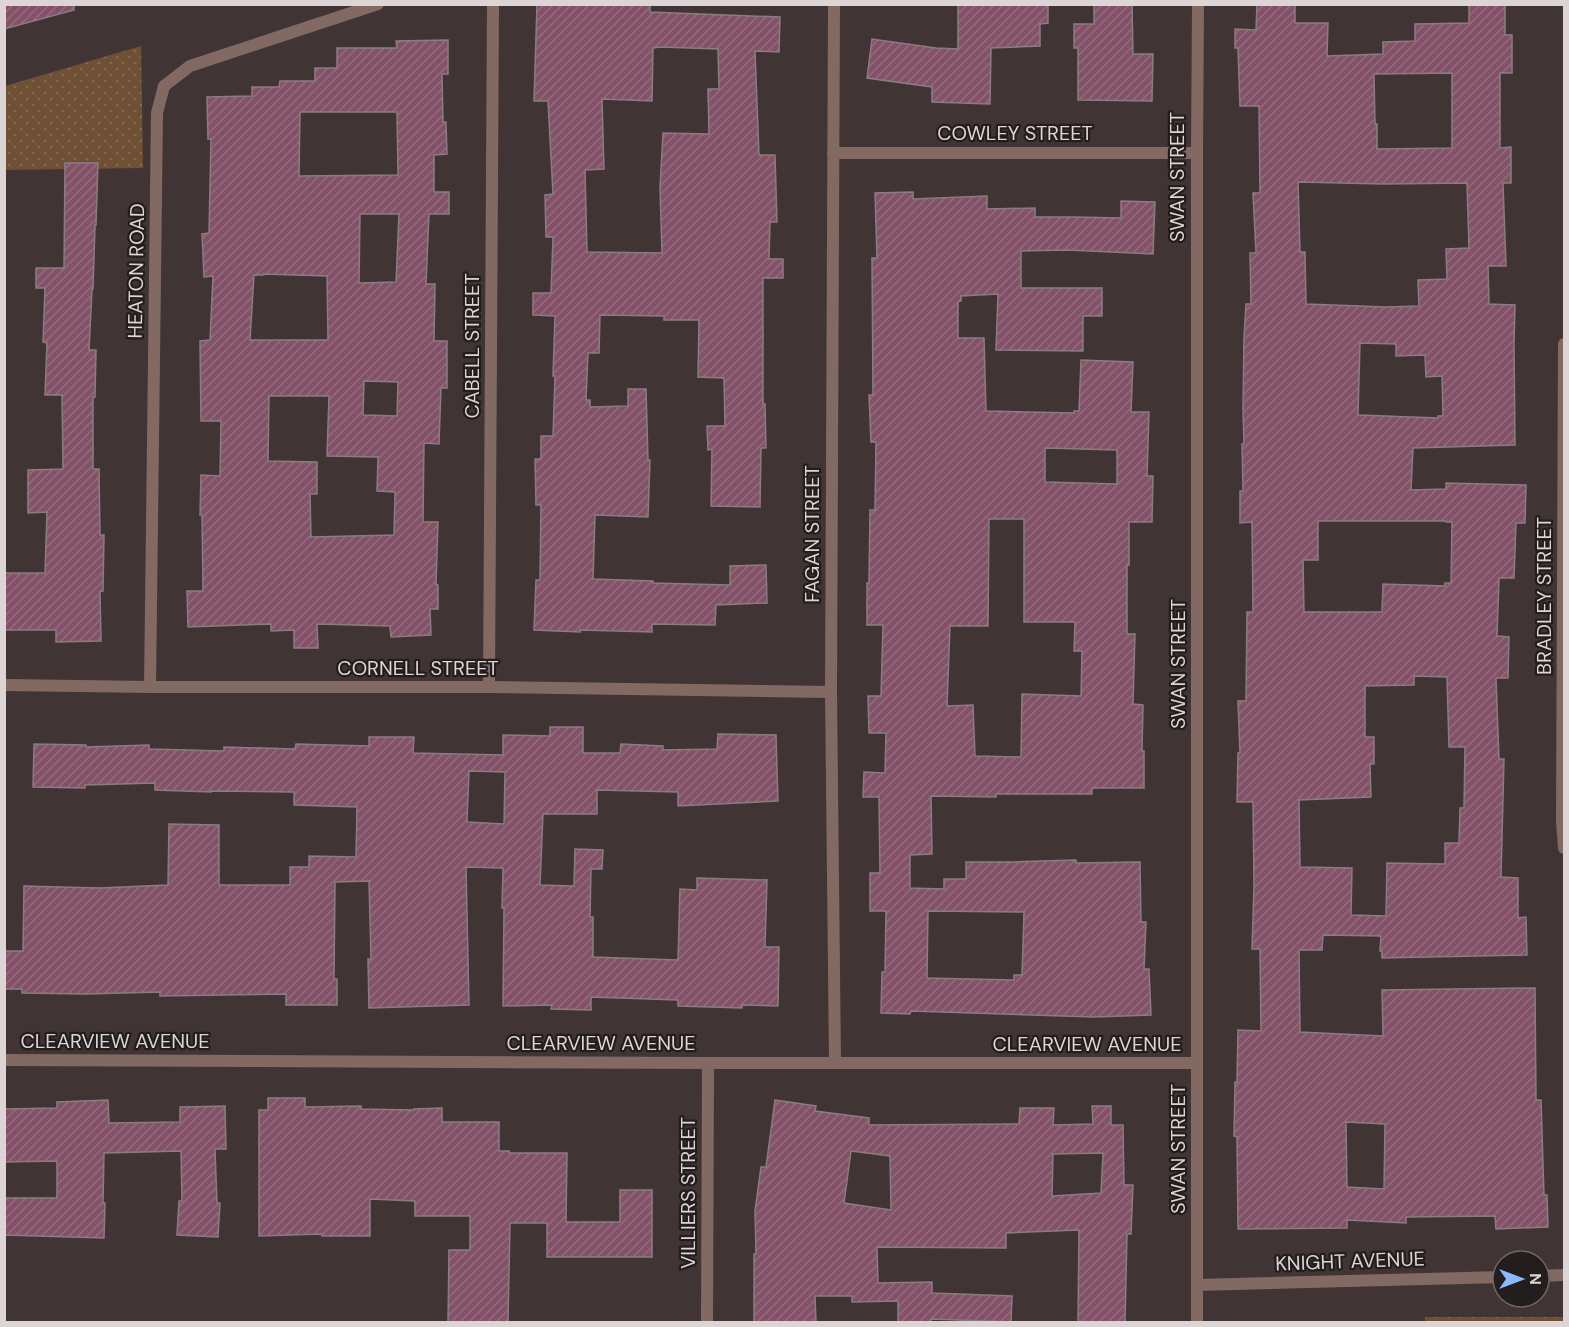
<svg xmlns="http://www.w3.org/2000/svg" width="1569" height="1327" viewBox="0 0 1569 1327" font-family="'DM Sans',sans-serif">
	<defs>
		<pattern id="grass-dots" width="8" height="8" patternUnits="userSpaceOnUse" patternTransform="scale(1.5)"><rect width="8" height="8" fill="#6f5034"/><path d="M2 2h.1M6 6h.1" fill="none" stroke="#836850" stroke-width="1.8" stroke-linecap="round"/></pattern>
		<pattern id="building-hatch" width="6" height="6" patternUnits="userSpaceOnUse" patternTransform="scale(1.5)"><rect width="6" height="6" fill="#845268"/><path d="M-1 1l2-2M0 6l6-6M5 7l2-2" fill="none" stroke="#956a7d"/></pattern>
	</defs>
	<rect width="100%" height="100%" fill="#403434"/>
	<!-- grass -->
	<g fill="url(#grass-dots)">
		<path d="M141,46L143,168L5,170V86Z"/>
		<rect x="1425" y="1317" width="139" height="5"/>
	</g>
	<!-- building -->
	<g fill="url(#building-hatch)" stroke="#8a7d82" stroke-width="1.5" fill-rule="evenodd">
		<path d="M4,4H74V10L4,29Z"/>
		<path d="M537,4H650V12L780,17L779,52L755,51L759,155H775L777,222H770L769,259H783V278H763V404H765L766,448H761L760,507L711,506L712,449L708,450L707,426H725L724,378L698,377L699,320H664V316L600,315L599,353H588L586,400H590V407L628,406V389H646L648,460H650L648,517L595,515L593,579L653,581V583L730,585V566L766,565L767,603L716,605L715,625L652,624V632L580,630V632L534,630L536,580H540L541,505H536L535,459H541V436H553L555,376H553L555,316L533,315V293H551L553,237H546L545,195L553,194L548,101H534ZM660,47L718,49L719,89H708L709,134L663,133L660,188L662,253L587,252L585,170L604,169L602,99L652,101L653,48Z"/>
		<path d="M958,4H1048V23L1040,24V46L991,48L990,104L932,102V87L867,78L872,39L936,48L958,49Z"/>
		<path d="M1094,4H1132L1133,54H1153L1152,101L1078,100V48H1074V24H1094Z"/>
		<path d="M1257,4H1295V23H1328L1327,56L1383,54V42L1415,41V24L1469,23V4H1505V35H1512V73H1500V148L1511,147V183H1503L1506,266H1488L1489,304L1515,305L1514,344L1515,445L1413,448L1411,490L1446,489V483L1526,485L1525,523H1516L1514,578H1499L1497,636L1509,637L1508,678H1496L1499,759H1504L1501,877L1518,878V918L1526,917L1527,955L1382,958V951H1380L1381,936L1323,935L1322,950H1299L1300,1032L1383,1036L1382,990L1535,988L1536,1100H1541L1544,1195H1547L1548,1227L1496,1229L1495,1216L1406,1217V1223L1347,1220V1228L1238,1229L1237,1137L1234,1136L1235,1082H1237L1238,1030L1261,1031L1260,949H1252L1254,886L1253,802H1237L1238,753H1240L1238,701H1246L1247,612H1253L1252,522L1240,523V491H1243L1242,444H1244L1243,409L1244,338L1246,304H1251L1250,253H1256L1253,193H1260L1259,106H1240L1238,48H1235V29L1256,30ZM1452,73V148L1377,149V124H1375L1374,74ZM1298,182L1383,184L1467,183L1469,248L1446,249L1447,279L1418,280L1419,306L1386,307L1306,304L1305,252H1300ZM1360,343L1396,344V356L1425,355L1426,377L1442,376L1443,416H1438V418L1358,415ZM1318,521H1446V522H1452L1451,583H1445V586L1383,584L1382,612H1304L1303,560H1318ZM1414,676L1447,677L1449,747H1465L1464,808H1460L1459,843H1445V864L1387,863L1386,916L1351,915L1352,868L1300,867L1299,800L1371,797L1370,764H1374V737H1365V686L1414,685ZM1346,1122L1385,1124L1384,1189L1347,1187Z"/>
		<path d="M448,40V74H442L443,122H446L447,154L434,155V192H449V214H429L426,284H435L434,341H447V388H441L439,444L424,443L423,522H438L436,585H438V609H430L431,635L391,637L390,626L317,624L318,648H294V630L271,631V624L188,627L187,591H203L202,515H200L201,475L220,476L221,421H201L200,341L210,340L213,276L204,277L202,234L209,233L211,139H208L207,97L252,96V87H279L280,81H315V68H337V48H397L396,41ZM300,112H397L398,175L299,176ZM360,214H399L396,282L359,283ZM263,274L327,276L328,340H250L254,275H263ZM364,381L398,382L397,416L363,415ZM269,396H329L327,456L378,457L377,491L395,492L394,535L311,537L310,494H317V462L268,461Z"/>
		<path d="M65,163H98L96,225H95L93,289H92L89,350H96L95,397H93V469H99L100,535H104L103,591H100L101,641L56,642V630H4V573H45L47,512L28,513V470L63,469L62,395H45L47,343L43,342L45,288H36V268H64Z"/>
		<path d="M913,192V199L987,196V209L1035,208V217H1074L1121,218V201L1155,202L1153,254L1068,250L1021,251V288H1102V316H1083V351L996,350L998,294L961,296V301L958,302V338H984L986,411L1074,413V411H1079L1081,360L1133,362L1131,412H1149L1147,476H1153L1152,522H1129V565H1127V634H1135L1133,704L1143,705L1142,751H1144V788H1092V794H996V797L931,796L932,854L910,855V888L944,889V879H966V862H1011L1076,860V863L1140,862L1141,922H1146L1144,969H1149L1151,1015L1094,1017L911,1011L910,1014L881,1013L882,972H885L886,911H870V873H880L879,797H863L864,772L885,773L886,733H869L868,696H881L883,625H867V583H869L870,510H875L876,442H871L869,395H873L872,258H877L875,193ZM1045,448L1117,450V484L1045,482ZM989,519H1024V622H1075L1074,651H1082L1081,696L1022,694L1021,757L975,756L973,705L947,706L950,626H988ZM928,911L1024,912L1022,975H1014V980L927,978Z"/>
		<path d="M550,727H583V753H620L621,744L663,746V750L717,749L718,734L776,735L778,801L678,806V792L597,790V814H543L540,885L574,886L575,849L603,850L602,869H591L590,917H593V957L678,960L680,889L697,890V878L767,880L765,947H779L778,1006L742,1005V1008L678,1006V1000L591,997V1010L551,1009L552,1005L503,1006L504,908H502L503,868L466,867L469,1005L369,1008L368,959H371L369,881L335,882L334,979H337V1005H286V994L160,996V992L85,994L22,993V989H4V951H23L24,886L100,888L168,885L169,824L219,825V885H290V867H309V856L356,857L357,807L294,805V792L211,791V792L155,790V783L85,785V788L33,787L34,744L86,745V747L149,745V749L224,751V747L295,749L296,744L369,746V737H414L413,753L503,755V735L550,736ZM469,771L505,772L504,824L467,822Z"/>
		<path d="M268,1098H305V1107L361,1106V1109L414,1110V1109L442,1108V1122H499V1151H509V1153H567L566,1222H620V1190H652V1257H547V1223H510L508,1323H448L449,1250H470V1216H415V1201L370,1199V1236H322V1234L259,1236V1110H268Z"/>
		<path d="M108,1100L109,1123L180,1122V1107L225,1106L226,1149H215L217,1203H220L218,1237L177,1235L179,1201H182L181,1151L104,1153L103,1203H105L104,1238L4,1235V1198H57V1161L4,1162V1109L57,1108V1102Z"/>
		<path d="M775,1100L816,1106L815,1111L869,1118V1125L1019,1124L1020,1108H1054L1053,1125L1093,1124L1092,1106H1111V1125H1123L1124,1185H1133L1131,1234H1127L1125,1323H1078L1079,1230L1006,1233V1248L877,1247L878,1283L932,1282V1293L1012,1296L1011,1322L931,1319V1323H898V1301L852,1302V1296H815L816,1323H754V1254H756L755,1211L761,1167H766ZM851,1151L890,1156L891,1210L844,1203ZM1103,1153L1101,1193L1052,1196L1053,1154Z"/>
	</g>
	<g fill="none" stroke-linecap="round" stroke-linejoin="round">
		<!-- minor -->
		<g stroke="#826a62" stroke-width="12">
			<path d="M834,4L831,692L835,1063"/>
			<path d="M833,153H1197"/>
			<path d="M1564,344L1562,821L1564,848"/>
			<path d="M4,685L150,687H489L831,692"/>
			<path d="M150,687L157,113L164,86L190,66L378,4"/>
			<path d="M489,687L493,4"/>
			<path d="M4,1060L708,1063H1197"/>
			<path d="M1539,1276L1564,1275"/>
			<path d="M1197,1285L1503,1277"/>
			<path d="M707,1322L708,1063"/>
			<path d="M1197,1322V153L1198,4"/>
		</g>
	</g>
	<g text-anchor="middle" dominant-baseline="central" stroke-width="4.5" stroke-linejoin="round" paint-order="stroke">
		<!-- street labels -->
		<g font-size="20" fill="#ddd5d5" stroke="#231d1d">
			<text x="1015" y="133">COWLEY STREET</text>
			<text transform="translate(1177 177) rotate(-90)">SWAN STREET</text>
			<text transform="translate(136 271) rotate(-89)">HEATON ROAD</text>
			<text transform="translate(472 346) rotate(-90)">CABELL STREET</text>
			<text transform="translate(812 534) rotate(-90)">FAGAN STREET</text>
			<text transform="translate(1544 596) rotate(-90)">BRADLEY STREET</text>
			<text transform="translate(1178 664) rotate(-90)">SWAN STREET</text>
			<text x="418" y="668">CORNELL STREET</text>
			<text x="115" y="1041">CLEARVIEW AVENUE</text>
			<text x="601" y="1043">CLEARVIEW AVENUE</text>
			<text x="1087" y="1044">CLEARVIEW AVENUE</text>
			<text transform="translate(1178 1149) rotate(-90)">SWAN STREET</text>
			<text transform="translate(688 1193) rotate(-90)">VILLIERS STREET</text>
			<text transform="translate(1350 1261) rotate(-2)">KNIGHT AVENUE</text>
		</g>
	</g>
	<!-- border -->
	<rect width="1569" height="1327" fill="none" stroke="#ddd5d5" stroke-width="12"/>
	<!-- north arrow -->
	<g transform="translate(1521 1279) rotate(90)"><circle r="28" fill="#231d1d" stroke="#6d6767" stroke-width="1.5"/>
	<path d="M0-4.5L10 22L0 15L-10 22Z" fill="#8bb9fc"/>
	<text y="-9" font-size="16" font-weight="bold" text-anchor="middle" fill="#ddd5d5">N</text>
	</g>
</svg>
